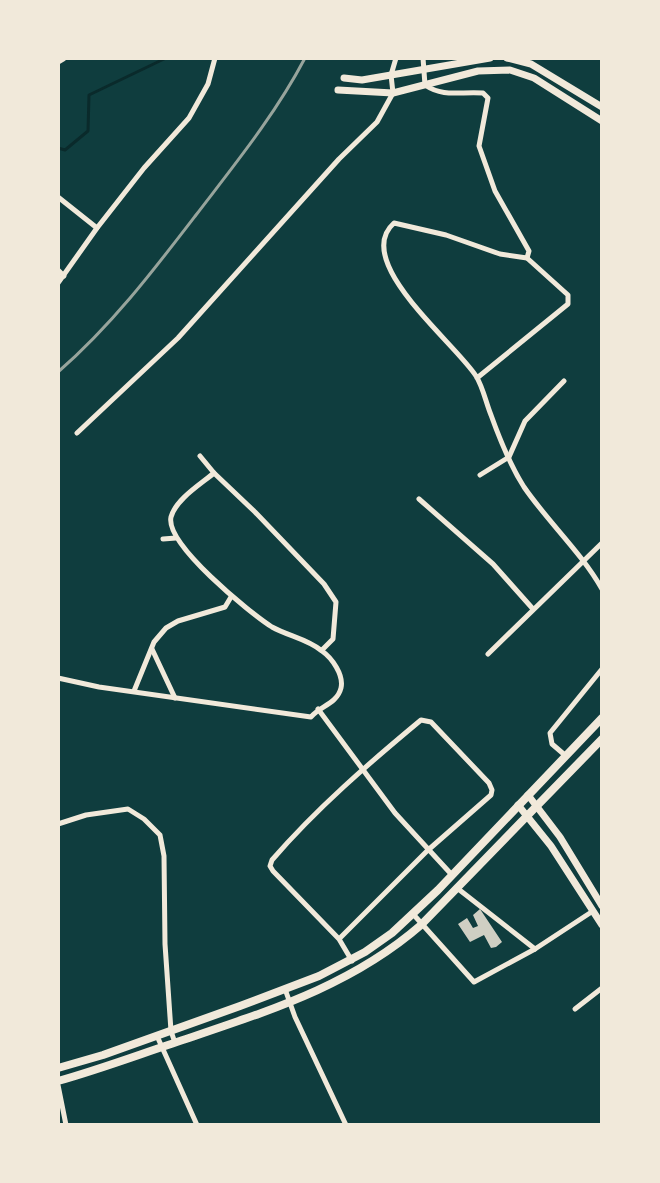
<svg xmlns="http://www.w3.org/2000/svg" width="660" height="1183" viewBox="0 0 660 1183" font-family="'DM Sans',sans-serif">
	<rect width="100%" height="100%" fill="#0f3d3e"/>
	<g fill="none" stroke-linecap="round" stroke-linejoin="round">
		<!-- stream -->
		<path stroke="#0a2a2b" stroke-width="3" d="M58,148L65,150L88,131L89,95L166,58"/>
	</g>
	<!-- building -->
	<path fill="#cfcfc3" d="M480,909L502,942L496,947L491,948L484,935L470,942L458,924L467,918L473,928L478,926L473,915Z"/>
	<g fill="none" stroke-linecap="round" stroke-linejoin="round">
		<!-- minor -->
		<g stroke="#f1e9da" stroke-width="5">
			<path d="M423,58L425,85C444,98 461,91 483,93L488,98L479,146L495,191L529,251L527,258"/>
			<path d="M58,197L97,228"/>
			<path d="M58,270L64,276"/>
			<path d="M58,283L97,228L144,168L189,118L208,84L215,58"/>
			<path d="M477,378L568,304V295L527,258L500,254L446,235L394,223C351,261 455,343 476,376C483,387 486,403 491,415C500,440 510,465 524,487C548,522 581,552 602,589"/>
			<path d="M77,433L178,338L339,159L377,122L393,93L391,75L396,58"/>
			<path d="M200,456L214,473L255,512L324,584L336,602L333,639L322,650"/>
			<path d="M480,475L509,457L525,421L564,381"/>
			<path d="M419,499L493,564L533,609"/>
			<path d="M163,539L176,538"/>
			<path d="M152,649L175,698"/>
			<path d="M488,654L602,543"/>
			<path d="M58,678L99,687L311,717C320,706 337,704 341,688C344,675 332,658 322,651C308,639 288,636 272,627C250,613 165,544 171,517C176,499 201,484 214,473"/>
			<path d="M134,691L154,642L166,628L178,621L225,607L231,597"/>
			<path d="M318,709L395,813L452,875"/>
			<path d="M566,756L552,744L550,733L602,669"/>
			<path d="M58,824L86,815L128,809L144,819L160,835L164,856L165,944L171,1031L175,1043"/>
			<path d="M457,888L535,949"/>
			<path d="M413,914L474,982L535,949L593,911"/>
			<path d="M339,939L427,851L491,795L492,790L489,783L431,722L421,720C368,764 317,808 272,860L270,866L273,871L339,939L352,961"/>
			<path d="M285,989L295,1017L346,1125"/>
			<path d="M575,1009L602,988"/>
			<path d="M157,1036L197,1125"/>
			<path d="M58,1085L66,1125"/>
		</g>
		<!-- secondary -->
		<g stroke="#f1e9da" stroke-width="7">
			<path d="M507,58L531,64L602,107"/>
			<path d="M58,61L63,58"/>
			<path d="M344,78L362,80L490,58"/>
			<path d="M338,90L393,93L478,71L510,70L534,78L602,121"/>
			<path d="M528,795L560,837L602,906"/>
			<path d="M518,805L551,846L602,925"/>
		</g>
		<!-- primary -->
		<g stroke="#f1e9da" stroke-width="8">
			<path d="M58,1068L103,1055L240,1006L319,976L365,952L392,933L438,890L602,718"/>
			<path d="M58,1081C101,1069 143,1053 186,1039C271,1010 352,985 421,925L602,739"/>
		</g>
		<!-- rail -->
		<path stroke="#97a49c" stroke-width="3" d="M58,372C111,326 153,271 196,215C235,164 275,115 305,58"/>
	</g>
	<!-- border -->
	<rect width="660" height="1183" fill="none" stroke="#f1e9da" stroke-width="120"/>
</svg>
